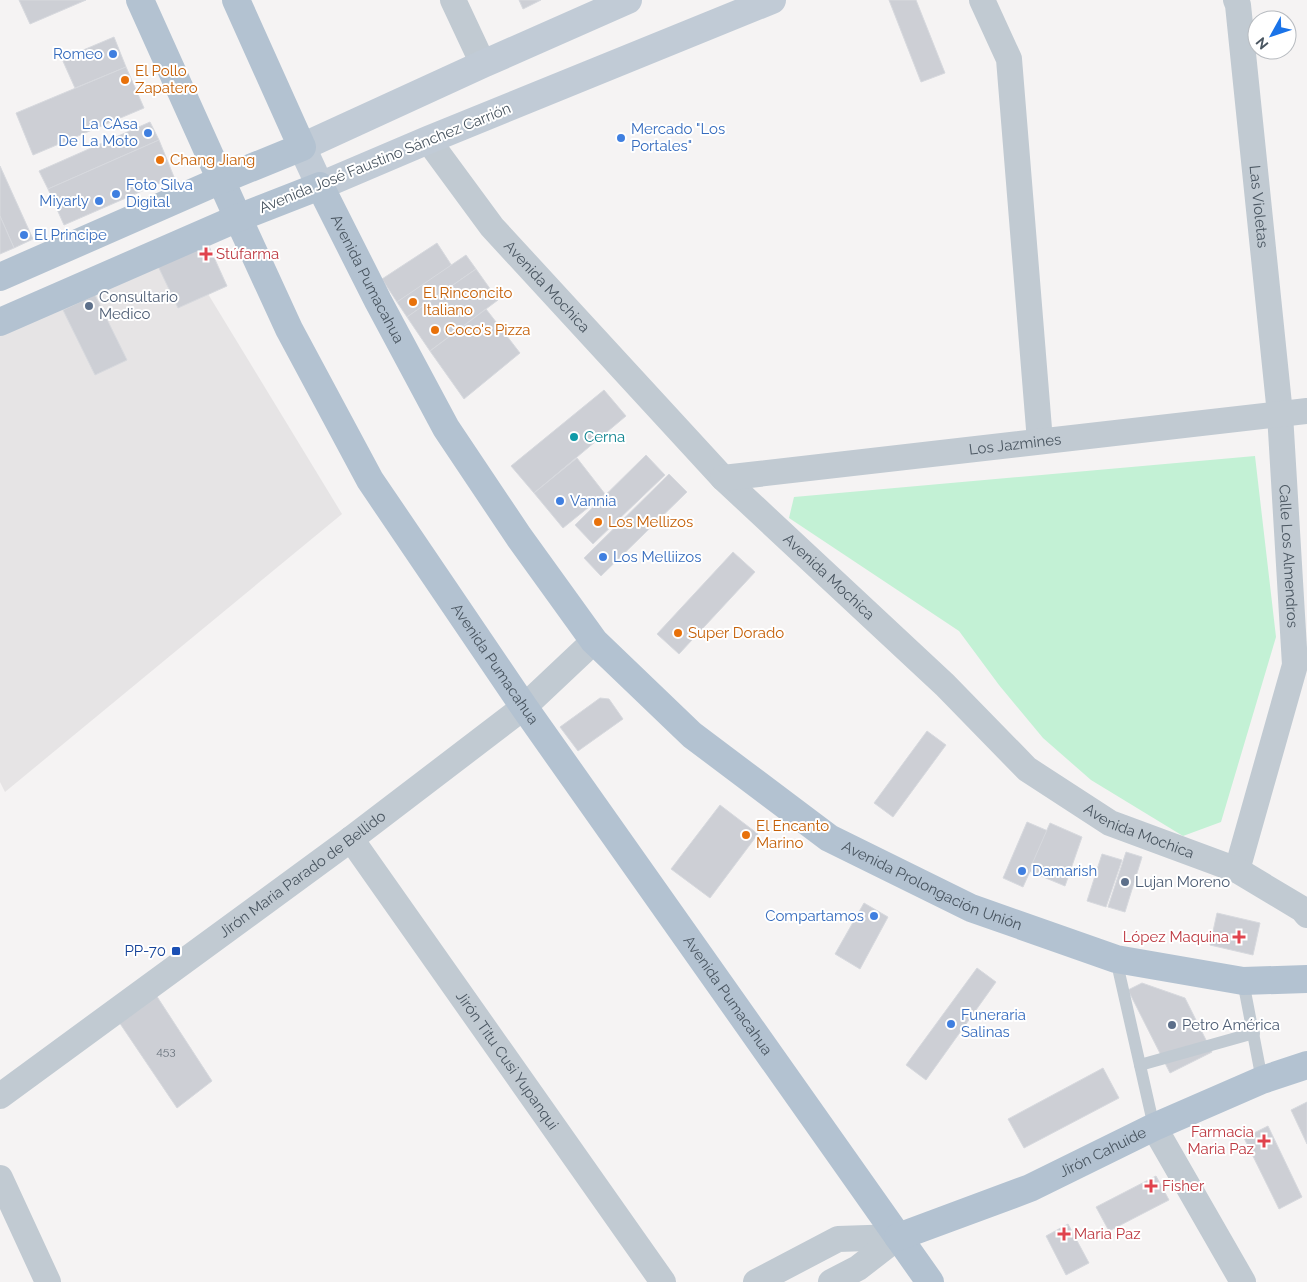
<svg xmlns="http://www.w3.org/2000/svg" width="1307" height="1282" viewBox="0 0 1307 1282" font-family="Raleway,sans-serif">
	<rect width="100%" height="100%" fill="#f5f3f3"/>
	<!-- education -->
	<path fill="#e6e4e5" d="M180,248L342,514L5,792L0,782V331Z"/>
	<!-- green -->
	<path fill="#c3f1d5" d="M1255,456L1276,637L1221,822L1183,836L1091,780L1043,738L999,685L959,631L789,518L794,497Z"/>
	<!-- building -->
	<g fill="#cdcfd5" stroke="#d7d9de">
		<path d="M19,0H86L30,24Z"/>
		<path d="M519,0H541L523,9Z"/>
		<path d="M889,0H916L945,73L921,82Z"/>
		<path d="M114,37L126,67L75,88L62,59Z"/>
		<path d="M126,67L144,108L33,155L16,113Z"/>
		<path d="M150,122L159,140L48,189L39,171Z"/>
		<path d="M159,140L174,177L64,225L48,189Z"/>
		<path d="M0,166L33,239L14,248L0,216Z"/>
		<path d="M0,216L14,248L0,254Z"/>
		<path d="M437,243L452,266L397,302L382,279Z"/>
		<path d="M208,244L227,286L178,308L158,266Z"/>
		<path d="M466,255L476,269L407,317L397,302Z"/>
		<path d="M476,269L498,300L430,351L407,317Z"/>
		<path d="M95,295L127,360L95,375L63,310Z"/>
		<path d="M486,309L520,353L464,399L430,351Z"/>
		<path d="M604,390L626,416L534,493L511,466Z"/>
		<path d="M646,455L665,475L593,544L575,525Z"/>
		<path d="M577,458L605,494L563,528L534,493Z"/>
		<path d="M669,474L687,492L601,576L584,558Z"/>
		<path d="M733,552L755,572L679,654L657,634Z"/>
		<path d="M600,698L609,699L623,719L578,751L560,727Z"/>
		<path d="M927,731L946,745L893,817L874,803Z"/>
		<path d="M720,805L758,834L710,898L671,869Z"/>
		<path d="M1027,822L1048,831L1023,887L1003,878Z"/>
		<path d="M1050,823L1082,837L1065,886L1029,871Z"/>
		<path d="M1126,852L1142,857L1125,912L1108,907Z"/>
		<path d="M1102,854L1122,860L1106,907L1087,901Z"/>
		<path d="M864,903L888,917L860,969L835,954Z"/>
		<path d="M1217,913L1260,923L1253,955L1210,945Z"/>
		<path d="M977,968L996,982L926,1080L906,1065Z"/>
		<path d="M1142,983L1185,998L1212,1052L1170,1073L1128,990Z"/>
		<path d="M156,995L212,1081L177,1108L119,1022Z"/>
		<path d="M1103,1068L1119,1098L1024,1148L1008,1119Z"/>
		<path d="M1307,1102V1144L1291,1110Z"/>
		<path d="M1268,1126L1302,1197L1279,1209L1244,1138Z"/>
		<path d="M1156,1176L1169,1200L1109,1231L1096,1207Z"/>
		<path d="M1068,1224L1089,1263L1066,1275L1046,1236Z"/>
	</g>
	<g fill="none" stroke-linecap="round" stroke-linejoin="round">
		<!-- lane -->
		<g stroke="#c1cad2" stroke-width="12">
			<path d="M1116,959L1154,1127"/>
			<path d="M1243,981L1262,1080"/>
			<path d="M1140,1065L1254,1033"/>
		</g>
		<!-- street -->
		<g stroke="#c1cad2" stroke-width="26">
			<path d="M453,0L483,64"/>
			<path d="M982,0L1009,59L1040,441"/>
			<path id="s1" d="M1236,0L1238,5L1280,414L1295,665L1237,870"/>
			<path id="s2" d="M428,140L492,227L723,478L945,685L1027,769L1110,823L1237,870L1302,909L1307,915"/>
			<path id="s3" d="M723,478L1307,411"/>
			<path id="s4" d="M351,839L663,1282"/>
			<path id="s5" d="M0,1096L351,839L524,707L594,641"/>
			<path d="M1154,1127L1243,1282"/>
			<path d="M0,1178L48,1282"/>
			<path d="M756,1282L838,1239L898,1237"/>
			<path d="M831,1282L858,1268L898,1237"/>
		</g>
		<!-- secondary -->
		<path stroke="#c1cbd6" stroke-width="28" d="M628,0L483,64L302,147L320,186L428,140L772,0"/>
		<!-- primary -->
		<g stroke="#b3c2d1" stroke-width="28">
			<path id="s6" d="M140,0L238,218L289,329L370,480L524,707L930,1282"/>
			<path d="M0,277L221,180L302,147L236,0"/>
			<path id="s7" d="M0,322L238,218L320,186L378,301L446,428L519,537L594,641L692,735L829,838L971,908L1116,959L1243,981L1307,979"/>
			<path id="s8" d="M898,1237L1030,1188L1154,1127L1262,1080L1307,1065"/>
		</g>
	</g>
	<!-- markers -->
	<g fill="#3f7fe0" stroke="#fff" stroke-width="2">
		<circle cx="113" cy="54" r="5"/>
		<circle cx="148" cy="133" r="5"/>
		<circle cx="621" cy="138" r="5"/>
		<circle cx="116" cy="194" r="5"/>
		<circle cx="99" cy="201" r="5"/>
		<circle cx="24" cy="235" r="5"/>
		<circle cx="560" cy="501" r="5"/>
		<circle cx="603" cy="557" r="5"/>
		<circle cx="1022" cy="871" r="5"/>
		<circle cx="874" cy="916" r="5"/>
		<circle cx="951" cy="1024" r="5"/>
	</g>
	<g fill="#e8710a" stroke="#fff" stroke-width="2">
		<circle cx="125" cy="80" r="5"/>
		<circle cx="160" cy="160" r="5"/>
		<circle cx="413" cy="302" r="5"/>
		<circle cx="435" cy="330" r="5"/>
		<circle cx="598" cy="522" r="5"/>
		<circle cx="678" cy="633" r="5"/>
		<circle cx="746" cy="835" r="5"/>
	</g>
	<g fill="#e0444e" stroke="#fff" stroke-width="2">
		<path d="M203.5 246.5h5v5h5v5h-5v5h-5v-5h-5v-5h5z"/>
		<path d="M1236.5 929.5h5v5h5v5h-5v5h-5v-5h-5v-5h5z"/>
		<path d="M1261.5 1133.5h5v5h5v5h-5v5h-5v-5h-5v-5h5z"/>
		<path d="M1148.5 1178.5h5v5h5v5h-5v5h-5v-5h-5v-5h5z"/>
		<path d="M1061.5 1226.5h5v5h5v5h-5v5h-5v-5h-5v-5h5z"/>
	</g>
	<g fill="#5c6f8a" stroke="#fff" stroke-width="2">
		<circle cx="89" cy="306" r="5"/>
		<circle cx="1125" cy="882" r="5"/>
		<circle cx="1172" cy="1025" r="5"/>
	</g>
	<circle fill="#0f9aa8" stroke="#fff" stroke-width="2" cx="574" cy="437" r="5"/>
	<rect fill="#1a4fb4" stroke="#fff" stroke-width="2" x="171" y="946" width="10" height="10" rx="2.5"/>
	<g text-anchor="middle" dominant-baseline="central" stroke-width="4" stroke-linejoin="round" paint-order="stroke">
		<!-- number labels -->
		<g font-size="12" fill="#6b747e">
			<text x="166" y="1051">453</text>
		</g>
		<!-- shop labels -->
		<g font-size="15" fill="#366cbe" stroke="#fff" text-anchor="start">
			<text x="103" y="54" text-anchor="end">Romeo</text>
			<text x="138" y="124" text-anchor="end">La CAsa<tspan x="138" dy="17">De La Moto</tspan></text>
			<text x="631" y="129">Mercado "Los<tspan x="631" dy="17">Portales"</tspan></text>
			<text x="126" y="185">Foto Silva<tspan x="126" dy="17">Digital</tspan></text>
			<text x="89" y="201" text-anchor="end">Miyarly</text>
			<text x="34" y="235">El Principe</text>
			<text x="570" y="501">Vannia</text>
			<text x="613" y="557">Los Melliizos</text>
			<text x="1032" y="871">Damarish</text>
			<text x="864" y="916" text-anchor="end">Compartamos</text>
			<text x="961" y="1015">Funeraria<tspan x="961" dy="17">Salinas</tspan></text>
		</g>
		<!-- food labels -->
		<g font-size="15" fill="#c56008" stroke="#fff" text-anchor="start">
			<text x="135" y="71">El Pollo<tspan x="135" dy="17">Zapatero</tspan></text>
			<text x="170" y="160">Chang Jiang</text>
			<text x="423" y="293">El Rinconcito<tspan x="423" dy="17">Italiano</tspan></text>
			<text x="445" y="330">Coco's Pizza</text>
			<text x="608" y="522">Los Mellizos</text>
			<text x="688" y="633">Super Dorado</text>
			<text x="756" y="826">El Encanto<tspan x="756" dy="17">Marino</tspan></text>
		</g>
		<!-- street labels -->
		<g font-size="15" fill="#4a5661" stroke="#fff">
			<text transform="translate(385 158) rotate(-22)">Avenida José Faustino Sánchez Carrión</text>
			<text stroke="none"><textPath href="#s1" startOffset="208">Las Violetas</textPath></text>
			<text stroke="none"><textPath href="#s7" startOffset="452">Avenida Pumacahua</textPath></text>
			<text stroke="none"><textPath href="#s2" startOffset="189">Avenida Mochica</textPath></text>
			<text stroke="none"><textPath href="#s3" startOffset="294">Los Jazmines</textPath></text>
			<text stroke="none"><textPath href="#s1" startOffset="559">Calle Los Almendros</textPath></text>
			<text stroke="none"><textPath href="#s2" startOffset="594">Avenida Mochica</textPath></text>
			<text stroke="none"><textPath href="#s6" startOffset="755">Avenida Pumacahua</textPath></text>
			<text stroke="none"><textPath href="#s2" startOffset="999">Avenida Mochica</textPath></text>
			<text stroke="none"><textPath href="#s5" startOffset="375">Jirón Maria Parado de Bellido</textPath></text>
			<text stroke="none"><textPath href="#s7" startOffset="1301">Avenida Prolongación Unión</textPath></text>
			<text stroke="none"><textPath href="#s6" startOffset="1160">Avenida Pumacahua</textPath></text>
			<text stroke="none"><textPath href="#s4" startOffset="271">Jirón Titu Cusi Yupanqui</textPath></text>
			<text stroke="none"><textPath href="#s8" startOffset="222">Jirón Cahuide</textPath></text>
		</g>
		<!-- health labels -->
		<g font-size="15" fill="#be3a42" stroke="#fff" text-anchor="start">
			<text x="216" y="254">Stúfarma</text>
			<text x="1229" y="937" text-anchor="end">López Maquina</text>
			<text x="1254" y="1132" text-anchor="end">Farmacia<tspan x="1254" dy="17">Maria Paz</tspan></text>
			<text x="1162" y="1186">Fisher</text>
			<text x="1074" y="1234">Maria Paz</text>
		</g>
		<!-- service labels -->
		<g font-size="15" fill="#4e5e75" stroke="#fff" text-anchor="start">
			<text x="99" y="297">Consultario<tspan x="99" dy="17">Medico</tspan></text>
			<text x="1135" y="882">Lujan Moreno</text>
			<text x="1182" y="1025">Petro América</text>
		</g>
		<!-- culture labels -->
		<g font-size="15" fill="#0d838f" stroke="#fff" text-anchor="start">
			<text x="584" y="437">Cerna</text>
		</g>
		<!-- transit labels -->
		<g font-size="15" fill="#164399" stroke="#fff" text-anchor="end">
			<text x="166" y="951">PP-70</text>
		</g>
	</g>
	<!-- north arrow -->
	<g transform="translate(1272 35) rotate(230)"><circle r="24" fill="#ffffff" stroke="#b7bbc0"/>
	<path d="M0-4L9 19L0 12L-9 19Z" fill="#1a73e8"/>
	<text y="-8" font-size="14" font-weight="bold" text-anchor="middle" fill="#4a5661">N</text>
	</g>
</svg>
